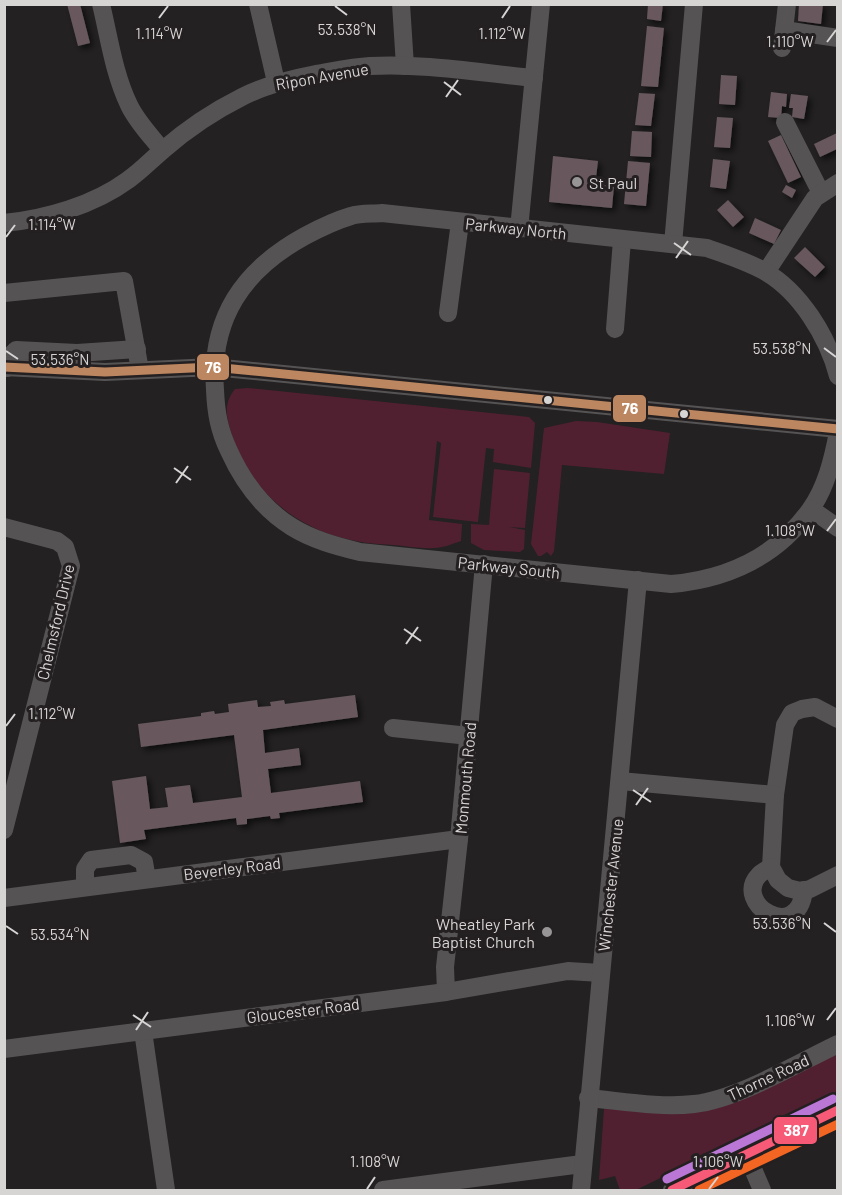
<svg xmlns="http://www.w3.org/2000/svg" width="842" height="1195" viewBox="0 0 842 1195" font-family="Barlow,sans-serif">
	<defs>
		<filter id="shadow"><feDropShadow dx="3.5" dy="3.5" stdDeviation="3" flood-color="#0009"/></filter>
	</defs>
	<rect width="100%" height="100%" fill="#232122"/>
	<!-- green -->
	<g fill="#512030">
		<path d="M248,388L529,417L535,423L531,468L493,462L494,449L486,448L478,522L433,517L441,443L437,441L429,520L462,524L461,541C452,544 443,548 434,548C421,549 406,546 393,545C378,544 362,543 347,539C296,528 251,490 234,441C228,422 221,406 235,389Z"/>
		<path d="M576,421L597,422L670,433L664,474L562,465L554,551L551,556L547,552L541,556H538L531,544L544,428Z"/>
		<path d="M494,469L530,473L525,528L509,527L525,530L524,549L520,552L484,550L471,543V524L489,525Z"/>
		<path d="M837,1053V1091L636,1190H620L615,1176L599,1180L604,1109L674,1111Z"/>
	</g>
	<!-- building -->
	<g fill="#67595d" filter="url(#shadow)">
		<path d="M67,4H80L90,43L78,46Z"/>
		<path d="M648,4H663L661,21L647,19Z"/>
		<path d="M799,4H823L821,24L798,21Z"/>
		<path d="M647,26L664,28L658,87L641,86Z"/>
		<path d="M721,75L737,76L735,105L719,104Z"/>
		<path d="M771,92L787,94L786,107L782,106L781,118L768,117Z"/>
		<path d="M639,93L655,94L651,126L635,125Z"/>
		<path d="M791,94L808,96L804,119L792,117L793,108H789Z"/>
		<path d="M717,117L733,118L730,148L714,147Z"/>
		<path d="M632,131L652,132L651,157L630,156Z"/>
		<path d="M837,133V149L820,157L814,144Z"/>
		<path d="M781,135L801,177L788,183L768,141Z"/>
		<path d="M553,156L598,161L596,178L605,179L604,185L614,186L612,208L549,202Z"/>
		<path d="M713,159L730,161L726,189L710,187Z"/>
		<path d="M628,161L650,163L646,206L624,204Z"/>
		<path d="M786,185L796,190L792,198L782,192Z"/>
		<path d="M728,200L744,217L733,227L717,210Z"/>
		<path d="M755,218L781,230L774,244L749,233Z"/>
		<path d="M805,247L825,267L815,277L794,258Z"/>
		<path d="M355,695L358,717L263,730L265,753L299,748L301,765L268,769L271,793L360,781L363,802L279,813L280,818L271,819L270,816L247,819V824L237,825L236,818L144,830L146,839L120,843L112,781L146,776L150,809L168,807L165,788L190,785L193,803L242,797L234,735L141,747L138,724L201,716V713L214,711L215,714L229,712L228,704L257,700L258,707L271,706L270,702L284,700L285,704Z"/>
	</g>
	<g fill="none" stroke-linecap="round" stroke-linejoin="round">
		<!-- minor -->
		<g stroke="#555353" stroke-width="18">
			<path d="M101,4C109,37 114,74 129,105C137,122 151,136 162,150"/>
			<path d="M258,4L276,82"/>
			<path d="M401,4L405,66"/>
			<path d="M784,30L838,38"/>
			<path d="M782,48L787,4"/>
			<path d="M785,122L821,193"/>
			<path d="M4,223C46,219 94,205 128,180C141,171 151,160 163,150C187,129 214,111 242,97C265,85 290,79 316,74C334,71 352,67 370,66C424,63 480,73 534,78"/>
			<path d="M519,229L541,4"/>
			<path d="M673,244L694,4"/>
			<path d="M766,272L815,198L838,183"/>
			<path d="M4,293L124,281L140,370"/>
			<path d="M448,313L460,222"/>
			<path d="M615,329L622,240"/>
			<path d="M4,367L105,372L213,367L838,429"/>
			<path d="M7,368L11,355L16,350L77,353L137,349"/>
			<path d="M838,376C828,337 800,291 764,271C746,261 727,255 707,248L382,213C372,214 360,213 351,216C334,221 320,228 305,236C243,270 210,318 215,390C216,413 219,430 229,451C243,482 263,509 292,527C313,540 336,546 360,552L671,584C727,579 776,557 810,510C826,488 833,459 838,432"/>
			<path d="M811,509L838,528"/>
			<path d="M4,527L57,541L65,547L71,566L4,830"/>
			<path d="M838,719L815,707L802,709L792,713L785,725L775,795L771,867L778,880L788,888L800,891L810,889L838,875"/>
			<path d="M393,728L469,736"/>
			<path d="M620,781L775,795"/>
			<path d="M771,867C768,869 762,872 759,875C732,903 798,945 804,890"/>
			<path d="M85,887V869L91,860L131,855L144,862L147,879"/>
			<path d="M4,898L459,839"/>
			<path d="M446,992L445,967L459,839L484,564"/>
			<path d="M143,1031L166,1190"/>
			<path d="M4,1049L446,992L568,971L601,973"/>
			<path d="M588,1098C621,1101 661,1108 694,1104C738,1099 796,1064 838,1044"/>
			<path d="M747,1155L762,1190"/>
			<path d="M383,1190L582,1164"/>
			<path d="M581,1190L638,580"/>
			<path d="M672,1190L838,1110"/>
		</g>
		<!-- bus-1 casing -->
		<g stroke="#242021" stroke-width="14">
			<path id="bus-1" d="M4,367L105,372L213,367L838,429"/>
		</g>
		<!-- bus-2 casing -->
		<g stroke="#242021" stroke-width="14">
			<path id="bus-2" d="M672,1190L838,1110"/>
		</g>
		<!-- bus-3 casing -->
		<g stroke="#242021" stroke-width="14">
			<path id="bus-3" d="M699,1190L838,1124"/>
		</g>
		<!-- bus-4 casing -->
		<g stroke="#242021" stroke-width="14">
			<path id="bus-4" d="M667,1179L833,1099"/>
		</g>
		<!-- bus-1 -->
		<use href="#bus-1" stroke="#bb8660" stroke-width="9"/>
		<!-- bus-2 -->
		<use href="#bus-2" stroke="#f75a77" stroke-width="9"/>
		<!-- bus-3 -->
		<use href="#bus-3" stroke="#f26522" stroke-width="9"/>
		<!-- bus-4 -->
		<use href="#bus-4" stroke="#ba77d6" stroke-width="9"/>
	</g>
	<!-- ticks -->
	<path fill="none" stroke="#d7d4d4" stroke-width="2" d="M335,6L347,15M159,18L168,6M502,18L510,6M827,42L836,30M444,82L461,95M446,97L458,80M6,237L15,225M674,243L691,255M676,258L688,241M824,348L836,357M6,351L18,359M174,468L191,480M176,483L188,466M827,531L836,519M404,629L421,641M406,644L418,627M6,726L15,714M633,790L651,802M636,805L648,788M824,923L836,932M6,926L18,934M133,1015L151,1027M827,1020L836,1008M136,1030L148,1012M367,1189L375,1177M709,1189L718,1177"/>
	<!-- markers -->
	<g fill="#989596" stroke="#242021" stroke-width="2">
		<circle cx="577" cy="182" r="6"/>
		<circle cx="547" cy="932" r="6"/>
	</g>
	<g fill="#d7d4d4" stroke="#242021" stroke-width="2">
		<circle cx="548" cy="400" r="5"/>
		<circle cx="684" cy="414" r="5"/>
	</g>
	<g text-anchor="middle" dominant-baseline="central" stroke-width="6" stroke-linejoin="round" paint-order="stroke">
		<!-- street labels -->
		<g font-size="16" fill="#d7d4d4" stroke="#242021">
			<text transform="translate(322 76) rotate(-10)">Ripon Avenue</text>
			<text transform="translate(516 228) rotate(6)">Parkway North</text>
			<text transform="translate(509 567) rotate(6)">Parkway South</text>
			<text transform="translate(55 622) rotate(-77)">Chelmsford Drive</text>
			<text transform="translate(465 778) rotate(-85)">Monmouth Road</text>
			<text transform="translate(232 868) rotate(-7)">Beverley Road</text>
			<text transform="translate(610 885) rotate(-84)">Winchester Avenue</text>
			<text transform="translate(303 1010) rotate(-7)">Gloucester Road</text>
			<text transform="translate(768 1077) rotate(-25)">Thorne Road</text>
		</g>
		<!-- poi labels -->
		<g font-size="16" fill="#d7d4d4" stroke="#242021" text-anchor="start">
			<text x="589" y="182">St Paul</text>
			<text x="535" y="923" text-anchor="end">Wheatley Park<tspan x="535" dy="18">Baptist Church</tspan></text>
		</g>
	</g>
	<g font-size="15" text-anchor="middle" fill="#d7d4d4" stroke="#242021" stroke-width="6" stroke-linejoin="round" paint-order="stroke">
		<text x="347" y="35">53.538°N</text>
		<text x="159" y="39">1.114°W</text>
		<text x="502" y="39">1.112°W</text>
		<text x="790" y="47">1.110°W</text>
		<text x="52" y="230">1.114°W</text>
		<text x="782" y="354">53.538°N</text>
		<text x="60" y="365">53.536°N</text>
		<text x="790" y="536">1.108°W</text>
		<text x="52" y="719">1.112°W</text>
		<text x="782" y="929">53.536°N</text>
		<text x="60" y="940">53.534°N</text>
		<text x="790" y="1026">1.106°W</text>
		<text x="375" y="1167">1.108°W</text>
		<text x="718" y="1167">1.106°W</text>
	</g>
	<g stroke="#242021" stroke-width="2">
		<rect x="196" y="353" width="34" height="28" rx="6" fill="#bb8660"/>
		<rect x="612" y="394" width="35" height="29" rx="6" fill="#bb8660"/>
		<rect x="773" y="1116" width="45" height="29" rx="6" fill="#f75a77"/>
	</g>
	<g font-size="16" text-anchor="middle" font-weight="bold" fill="#fff">
		<text x="213" y="373">76</text>
		<text x="630" y="414">76</text>
		<text x="796" y="1136">387</text>
	</g>
	<!-- border -->
	<rect width="842" height="1195" fill="none" stroke="#d7d4d4" stroke-width="12"/>
</svg>
